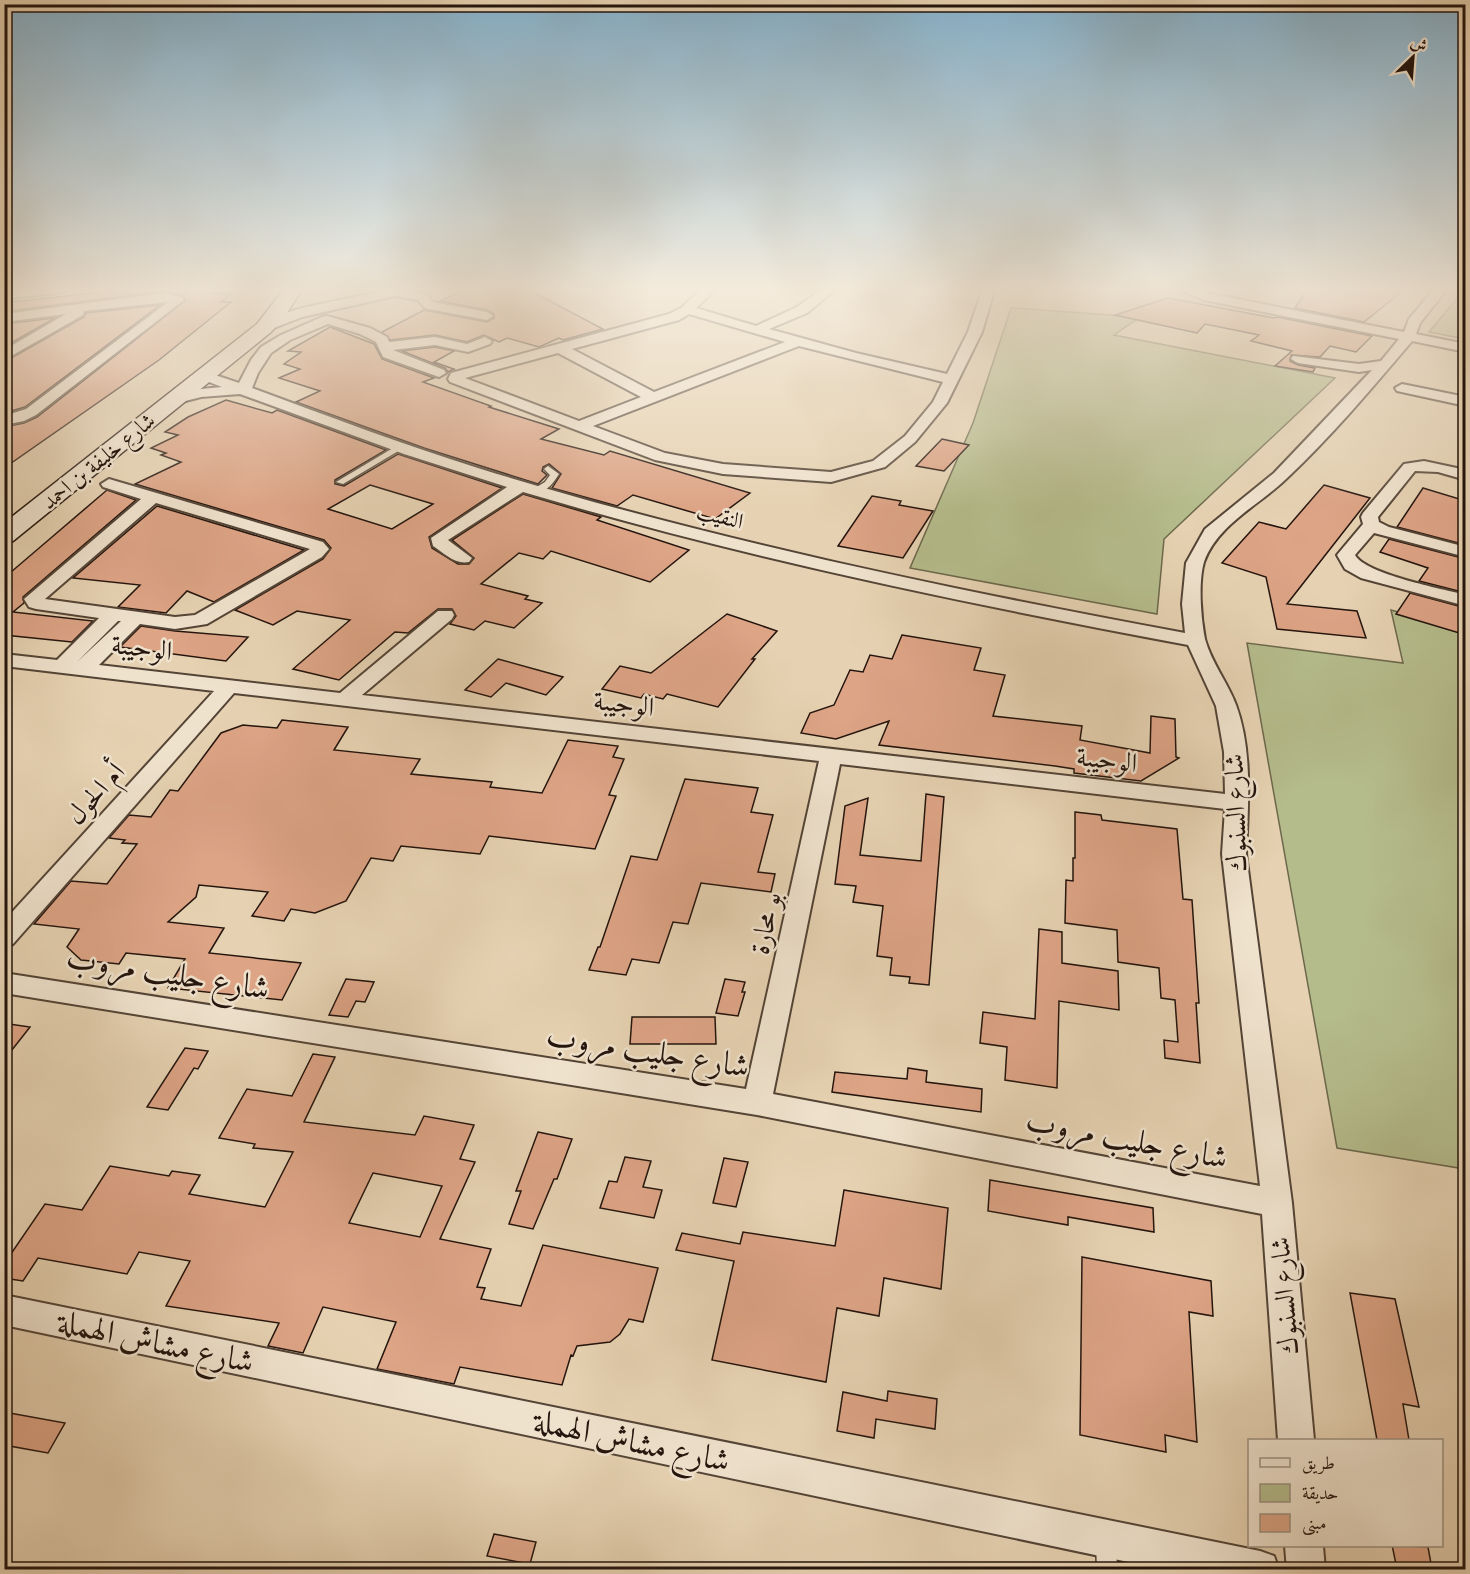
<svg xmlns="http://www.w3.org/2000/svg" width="1470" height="1574" viewBox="0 0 1470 1574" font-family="'EB Garamond',Amiri,serif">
	<rect width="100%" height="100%" fill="#e6d2b2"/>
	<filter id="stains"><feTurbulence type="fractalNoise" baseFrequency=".00333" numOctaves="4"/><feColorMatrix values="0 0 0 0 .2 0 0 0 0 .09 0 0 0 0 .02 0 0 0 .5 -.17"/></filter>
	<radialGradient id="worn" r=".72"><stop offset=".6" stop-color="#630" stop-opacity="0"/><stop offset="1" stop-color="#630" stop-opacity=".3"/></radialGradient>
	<!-- green -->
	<g fill="#b5bc8c" stroke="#6c684c" stroke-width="1.5">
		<path d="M1465,289V339L1429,332Z"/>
		<path d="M1011,308L1140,317L1114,335L1335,378L1164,539L1157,614L910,568L973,423Z"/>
		<path d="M1391,610L1465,631V1169L1337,1148L1247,643L1403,663Z"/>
	</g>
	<!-- building -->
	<g fill="#dda486" stroke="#23140d" stroke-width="1.5" fill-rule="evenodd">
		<path d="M93,288H110V292L145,288H196V292L231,294L221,302H231L159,360L4,468V427L24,423L37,417L186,300L182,295L164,291L4,312V303L92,293Z"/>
		<path d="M468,288L487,292L495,288L529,290L603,329L563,340L559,338L539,347L507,338L499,342L484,335L467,342L435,335L390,340L382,332L424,310L487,322L494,318V314L487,310L440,301Z"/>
		<path d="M1308,288H1406L1364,322L1295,308Z"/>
		<path d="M1168,298L1274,318L1277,317L1372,336L1356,352L1330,346L1320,357L1291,355L1290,361L1298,365L1315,368L1313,372L1275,366L1292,351L1251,341L1259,335L1205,324L1197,333L1115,315Z"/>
		<path d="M160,305L25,407L4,413V362L84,317L86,313Z"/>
		<path d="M55,318L4,347V324Z"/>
		<path d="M330,327L374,344L382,359L434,378L423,382L491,406L489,407L559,429L541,439L604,455L610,451L750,493L715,519L633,495L617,506L552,488L561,474L549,464L543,467L542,471L547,475L538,484L424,448L296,402L320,391L279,378L300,369L284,364L301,352L288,351Z"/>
		<path d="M435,347L454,351L434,362L454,369L448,372L445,368L402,351Z"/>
		<path d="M226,400L272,413L277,410L386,450L335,480V484L344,486L398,454L502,488L429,537L432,548L458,564H469L474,558L452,540L523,494L601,517L597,520L689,550L650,582L551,551L543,559L519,553L481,584L528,596L525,599L542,603L514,628L485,621L474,630L450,624L456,616L452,609H438L408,633L395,632L339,680L293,669L350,620L297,611L273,625L235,610L323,559L331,548L324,540L135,484L181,462L161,455L166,453L151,448L178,435L165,432L188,417ZM370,485L433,504L392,529L328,509Z"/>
		<path d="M942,439L969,445L944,471L916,466Z"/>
		<path d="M1324,485L1370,498L1287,604L1357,611L1366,638L1277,629L1266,577L1222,563L1259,522L1286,529Z"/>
		<path d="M1423,488L1466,501V545L1397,527Z"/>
		<path d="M107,490L136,500L23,597L24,603L13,612L93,621L72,642L4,635V578Z"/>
		<path d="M872,496L901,501L899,505L933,511L903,558L838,546Z"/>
		<path d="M157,506L304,550L214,602L187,591L166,613L118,607L140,585L73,578Z"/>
		<path d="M1389,539L1466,559V593L1419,581L1428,568L1380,552Z"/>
		<path d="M1410,593L1466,608V635L1396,614Z"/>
		<path d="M727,614L777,631L752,659H755L718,707L667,694L663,699L644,694L641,698L602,689L620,666L651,673Z"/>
		<path d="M141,626L175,631L248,637L226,661L120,647Z"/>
		<path d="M902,635L981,648L974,670L1005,675L993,716L1082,726L1080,740L1150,753L1151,716L1175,719L1176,757L1179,758L1141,781L1074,773V769L1055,766L879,745L889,721L836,739L801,733L810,713L834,705L850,670L863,672L870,655L892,659Z"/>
		<path d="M498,659L563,677L546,695L506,683L491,697L465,690Z"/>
		<path d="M282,720L348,727L334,750L420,759L411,774L492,782L490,787L542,793L568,740L618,746L613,757L624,759L609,795L616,796L595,849L489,836L480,854L401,846L393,861L371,858L346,901L315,913L291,909L284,921L252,916L268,892L199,885L196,897L168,922L224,928L209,953L301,963L282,1000L168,988L185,959L126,953L119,964L81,960L67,947L79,929L34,924L71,881L107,884L137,844L122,843L125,840L109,838L129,815L151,817L170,790L178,791L221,733L243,725L277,728Z"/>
		<path d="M685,779L758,788L751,812L773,815L758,872L775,874L771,892L701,883L688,924L673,922L659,963L632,959L626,975L589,970L598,947H600L631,856L657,860Z"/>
		<path d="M926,794L944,797L929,985L909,983L910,977L890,975L892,958L877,956L883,906L853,902L856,886L835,884L845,806L868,798L860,855L921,861Z"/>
		<path d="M1075,812L1101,815L1102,820L1177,829L1183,899L1192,900L1199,1003H1196L1200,1063L1165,1058L1164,1040L1178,1042L1175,1000L1161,998L1159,968L1118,962L1117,930L1065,923L1066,880L1073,881V858H1075Z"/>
		<path d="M1039,929L1062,932V963L1118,971L1119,1010L1059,1001L1057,1088L1005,1080L1007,1047L980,1043L983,1012L1035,1019Z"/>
		<path d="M346,979L374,982L365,1002L356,1001L348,1017L329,1015Z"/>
		<path d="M725,979L745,982L742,992H745L738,1016L716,1013Z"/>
		<path d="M632,1017H715L716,1044H630Z"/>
		<path d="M9,1024L30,1027L4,1060V1031Z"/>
		<path d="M185,1048L208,1051L198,1069L194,1068L168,1110L147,1107Z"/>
		<path d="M313,1054L335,1057L304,1122L415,1135L424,1116L474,1125L460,1159L475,1162L440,1239L491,1249L477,1287L485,1288L481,1299L521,1306L543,1245L658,1268L643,1322L629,1319L620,1334L610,1342L577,1346L573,1356L571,1355L562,1385L460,1367L454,1384L377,1369L396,1322L323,1307L303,1353L268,1346L279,1323L166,1306L190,1261L139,1252L127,1274L38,1258L23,1281L4,1278V1264L45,1204L82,1210L110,1166L169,1176L172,1171L200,1175L189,1194L265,1207L293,1152L253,1148L255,1144L219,1138L247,1089L292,1096ZM373,1173L442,1186L420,1237L349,1223Z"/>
		<path d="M908,1068L927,1071L926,1082L982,1089L981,1112L832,1092L835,1072L907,1079Z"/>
		<path d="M538,1132L572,1139L557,1179H554L533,1229L509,1224L521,1191H516Z"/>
		<path d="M625,1157L651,1161L643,1187L662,1190L654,1218L600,1208L609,1181L617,1182Z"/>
		<path d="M724,1158L748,1162L736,1207L713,1203Z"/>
		<path d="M990,1180L1153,1208L1154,1232L1068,1217V1225L988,1211Z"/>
		<path d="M844,1190L948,1208L941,1289L884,1278L879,1316L837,1308L826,1382L712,1360L734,1261L676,1250L682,1233L740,1244L743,1232L835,1246Z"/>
		<path d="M1082,1257L1211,1281L1213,1316L1189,1312L1197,1442L1165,1435L1166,1452L1080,1435Z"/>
		<path d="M1350,1293L1395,1299L1419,1407L1403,1404L1409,1440H1377Z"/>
		<path d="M888,1391L937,1399L935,1429L876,1419L874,1438L837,1431L843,1392L887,1401Z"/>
		<path d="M4,1412L65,1423L48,1453L4,1445Z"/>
		<path d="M494,1534L536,1542L530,1564L487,1556Z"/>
		<path d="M1392,1545L1428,1547L1432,1569H1397Z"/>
	</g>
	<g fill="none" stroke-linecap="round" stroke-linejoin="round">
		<!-- lane casing -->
		<g stroke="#544436" stroke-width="3">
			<g id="lane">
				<path d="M398,445L405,447L343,484L336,482Z"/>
				<path d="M548,466L559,474C553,483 547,493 535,492V488L545,482L550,475L544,469Z"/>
				<path d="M1106,1532L1113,1535L1116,1542L1117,1570H1097L1096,1542L1099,1535Z"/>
			</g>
		</g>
		<!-- street casing -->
		<g stroke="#544436" stroke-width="4">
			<g id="street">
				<path d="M32,288H70L64,292L4,299V291Z"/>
				<path d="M392,288H410L408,291L426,294L433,302L487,312L493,316L487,320L429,309L425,308L418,300L395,296L302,317L264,332L257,328C278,306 361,299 392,288Z"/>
				<path d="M703,288H717L696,308L756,326L797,307L823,288H837L807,313L769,329L856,353L947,374L968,332L983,288H995L982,332L947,403L915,442L885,467L831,482L723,474L655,460L450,382L448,379L451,373L669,314L681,308ZM689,314L785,342L654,392L572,349L679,320ZM799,346L943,382L933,402L905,436L873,461L831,472L723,464L665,453L593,426ZM558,353L641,397L579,421L465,378Z"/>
				<path d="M1176,288H1194L1207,293L1404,332L1409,319L1435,288H1448L1420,323L1416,334L1466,344V352L1412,341C1372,388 1331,437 1286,479C1259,505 1217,525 1204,562C1198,583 1201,618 1205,639C1211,662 1228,683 1236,705C1253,751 1248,806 1246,854L1292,1203L1314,1440H1278L1262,1214L757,1115L4,993V973L746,1089L819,761L234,693L13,944L4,947V921L214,691L4,666V654L57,660L99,618L36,609L29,607L24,599L141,499L103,487L101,484L109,479L323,542L329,549L322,557L207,624L175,629L140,624L99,665L340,693L438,611H452L454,615L452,619L362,695L1225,794L1224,752L1216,706L1188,645C964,603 741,557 523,492L448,540L472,558L469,562C455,565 444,553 433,546L431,538L507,487L404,454L240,394L201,397L174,404L167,400L169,397L201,389L222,387L201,379L199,376L206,372L239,383L251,360L261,347L281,335L322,317L327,316L370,328L387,337L389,342L435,337L467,344L485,337L492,341L490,344L468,352L435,345L393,350L444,370L446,373L439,377L383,357L376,342L360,334L328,324L290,340L271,353L258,373L252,388C328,416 404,445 481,469C712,540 948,589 1185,633L1182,604L1186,563L1205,529L1274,473L1372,370L1359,372L1298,363L1291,359L1293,356L1359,364L1381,361L1399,339L1204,300ZM156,503L310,549L195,615L175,617L45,599ZM118,621H121L77,662ZM840,764L1225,809L1222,854L1260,1186L773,1094Z"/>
				<path d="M164,293L182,297L184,300L36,415L24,421L4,425V416L26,409L168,302L84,311L83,315L4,360V350L66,314L4,322V314Z"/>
				<path d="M1402,384L1466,397V406L1397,391L1395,388Z"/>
				<path d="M1424,461L1466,470V480L1438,472L1415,471L1378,517L1379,522L1389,527L1466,547V557L1374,533L1355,555C1365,574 1443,589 1466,595V606L1361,578L1345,569L1337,555L1363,524L1361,517L1363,513L1404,464Z"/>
				<path d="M4,1295L1260,1551L1274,1556L1279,1570H1166L4,1325Z"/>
				<path d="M1285,1546H1323L1325,1570H1287Z"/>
			</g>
		</g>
		<!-- secondary casing -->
		<g stroke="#23140d" stroke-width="3">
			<path id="secondary" d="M285,288H303L283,319L271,332L13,541L4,544V523L257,324Z"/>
		</g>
		<!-- lane -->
		<use href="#lane" fill="#efe2cd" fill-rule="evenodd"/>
		<!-- street -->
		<use href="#street" fill="#efe2cd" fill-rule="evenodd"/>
		<!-- secondary -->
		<use href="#secondary" fill="#efe2cd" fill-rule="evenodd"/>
	</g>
	<!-- sky -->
	<linearGradient id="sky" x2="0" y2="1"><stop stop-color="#87b5d1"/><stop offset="0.57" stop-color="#f4ebdc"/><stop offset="1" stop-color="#f4ebdc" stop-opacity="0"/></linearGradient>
	<rect width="1470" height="508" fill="url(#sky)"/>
	<g text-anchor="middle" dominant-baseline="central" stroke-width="5" stroke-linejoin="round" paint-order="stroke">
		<!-- far-street labels -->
		<g font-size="22" fill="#23140d" stroke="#efe2cd">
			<text transform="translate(98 461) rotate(-39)">شارع خليفة بن احمد</text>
			<text transform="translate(720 516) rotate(14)">النقيب</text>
		</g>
		<!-- street labels -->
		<g font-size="27" fill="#23140d" stroke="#efe2cd">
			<text transform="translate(142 647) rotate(7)">الوجيبة</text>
			<text transform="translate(624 703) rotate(7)">الوجيبة</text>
			<text transform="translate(1107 759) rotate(7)">الوجيبة</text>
			<text transform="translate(95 793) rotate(-48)">أم الحول</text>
			<text transform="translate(1235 813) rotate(-92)">شارع السنبوك</text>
			<text transform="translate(765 923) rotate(-78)">بو محارة</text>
			<text transform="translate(1284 1296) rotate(-95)">شارع السنبوك</text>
		</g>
		<!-- near-street labels -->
		<g font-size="33" fill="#23140d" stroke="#efe2cd">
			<text transform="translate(168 972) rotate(9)">شارع جليب مروب</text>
			<text transform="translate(648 1050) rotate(9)">شارع جليب مروب</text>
			<text transform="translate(1127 1138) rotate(11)">شارع جليب مروب</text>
			<text transform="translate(156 1341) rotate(12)">شارع مشاش الهملة</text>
			<text transform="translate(632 1440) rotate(12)">شارع مشاش الهملة</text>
		</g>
	</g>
	<!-- margin -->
	<rect width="1470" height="1574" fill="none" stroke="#e6d2b2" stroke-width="24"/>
	<rect x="6" y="6" width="1458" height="1562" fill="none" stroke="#23140d" stroke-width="3"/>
	<rect x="12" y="12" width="1446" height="1550" fill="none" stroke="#23140d" stroke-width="1.5"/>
	<!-- legend -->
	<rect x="1248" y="1439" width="195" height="108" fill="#efe2cd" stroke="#9d9080" stroke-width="1.5"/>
	<rect x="1260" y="1458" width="30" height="9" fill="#efe2cd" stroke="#9d9080" stroke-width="1.5"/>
	<text x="1302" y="1469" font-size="18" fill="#23140d">طريق</text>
	<rect x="1260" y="1484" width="30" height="18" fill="#b5bc8c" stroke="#9d9080" stroke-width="1.5"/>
	<text x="1302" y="1499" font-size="18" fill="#23140d">حديقة</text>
	<rect x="1260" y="1514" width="30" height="18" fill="#dda486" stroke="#9d9080" stroke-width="1.5"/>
	<text x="1302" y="1529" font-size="18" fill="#23140d">مبنى</text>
	<!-- north arrow -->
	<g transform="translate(1413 57) rotate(25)" stroke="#efe2cd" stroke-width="4.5" paint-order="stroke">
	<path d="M0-4.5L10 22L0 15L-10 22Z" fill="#23140d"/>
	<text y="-9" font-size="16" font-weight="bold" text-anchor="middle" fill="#23140d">ش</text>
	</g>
	<rect width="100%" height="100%" filter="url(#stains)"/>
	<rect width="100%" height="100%" fill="url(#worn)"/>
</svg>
